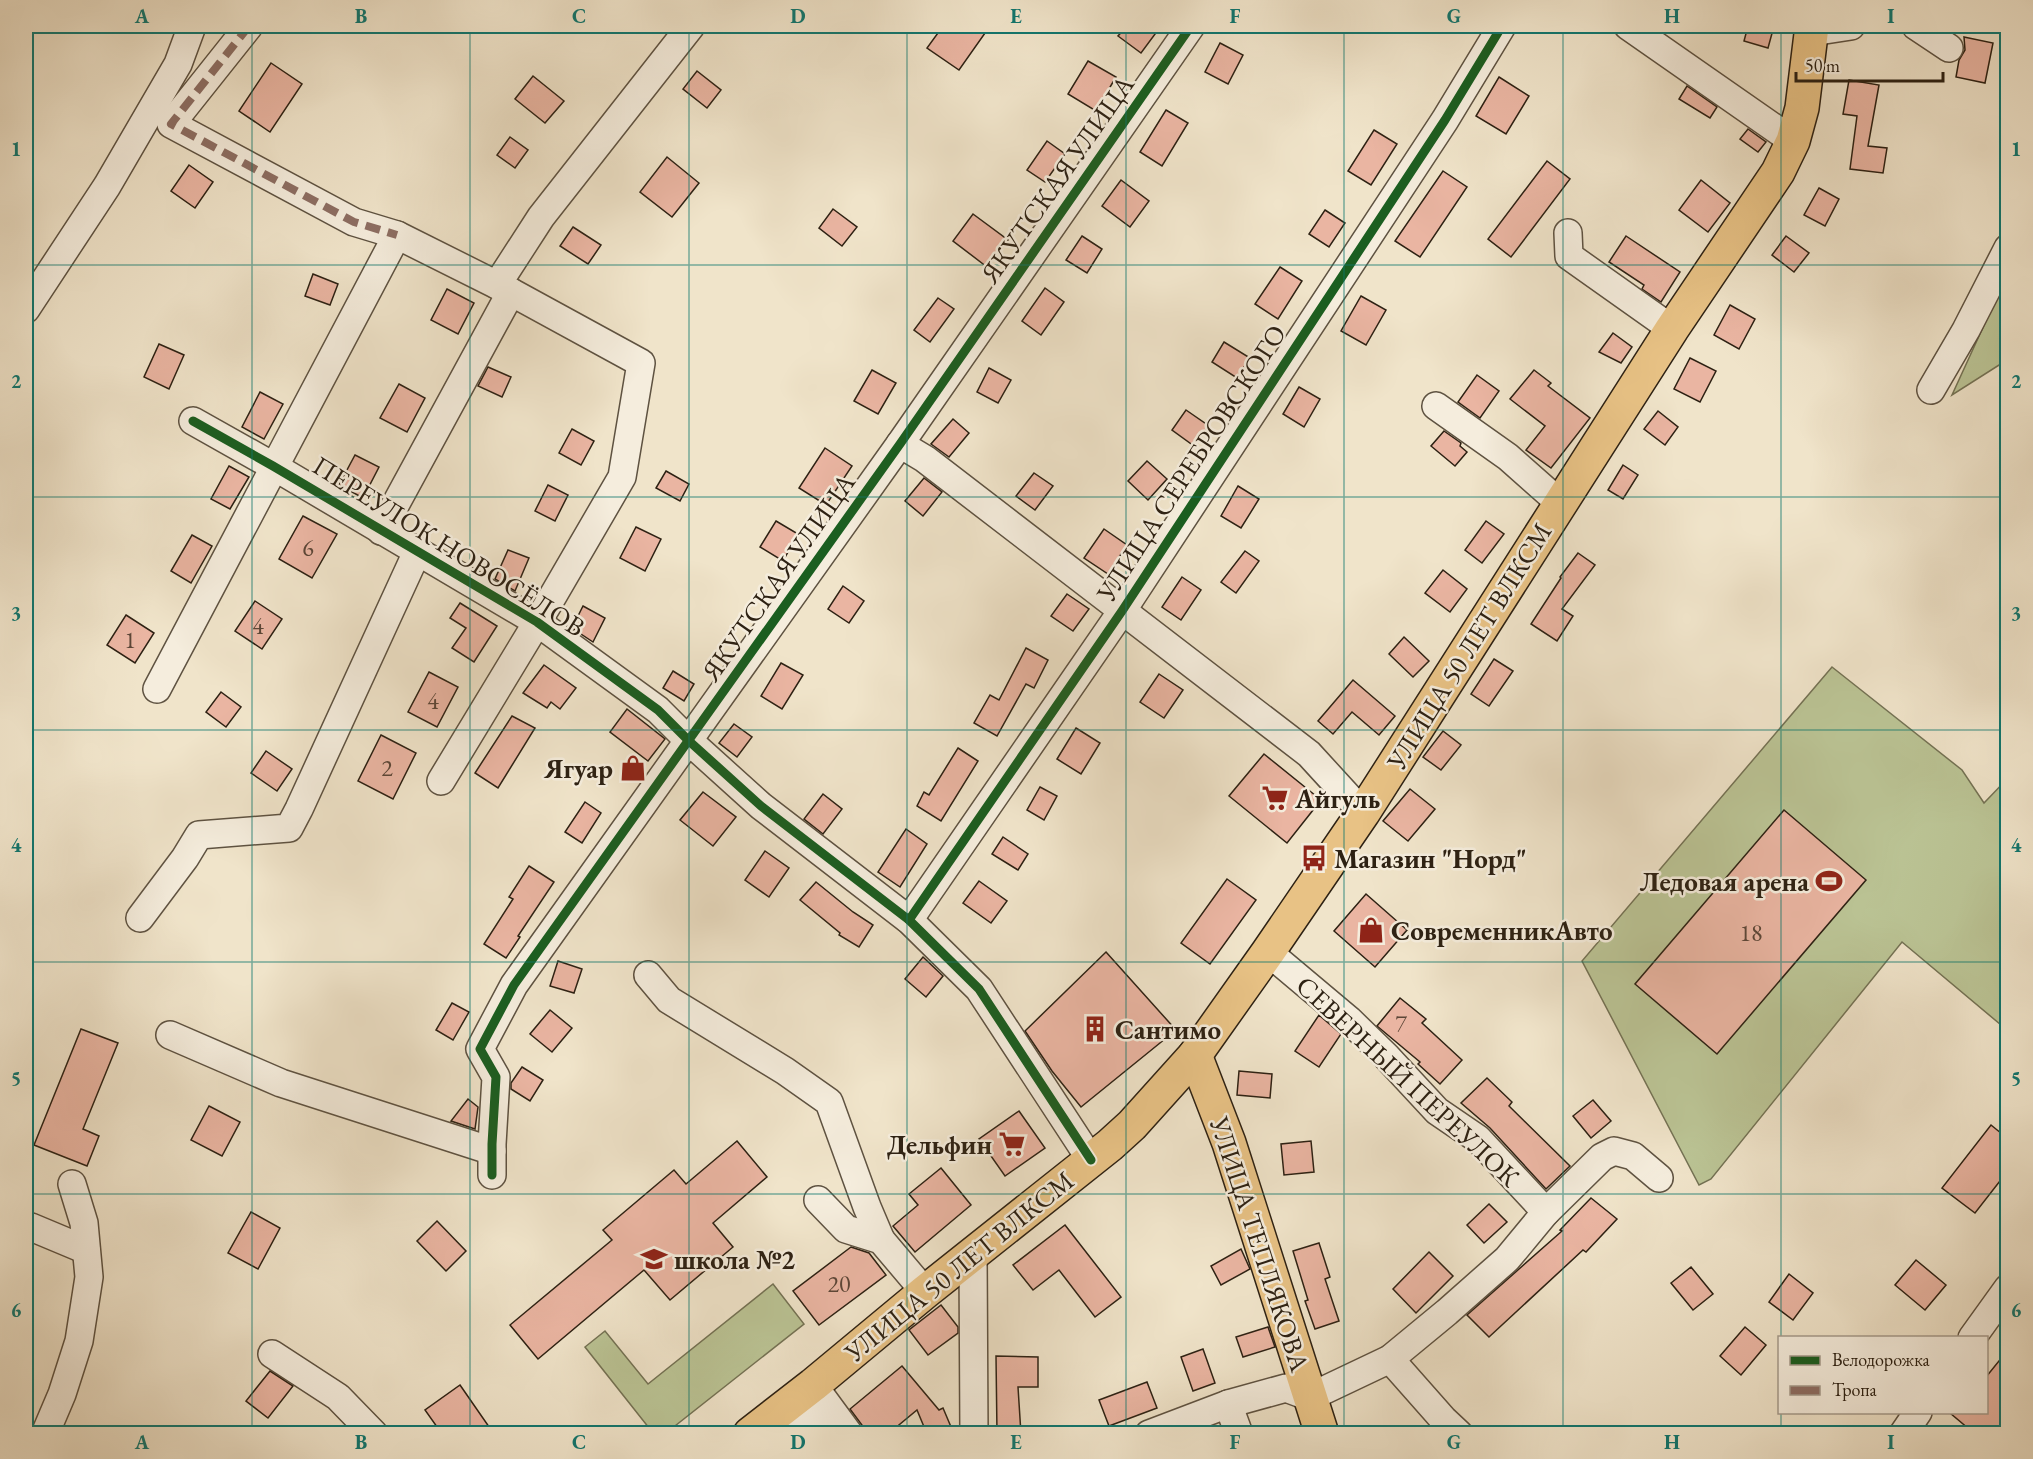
<svg xmlns="http://www.w3.org/2000/svg" width="2033" height="1459" viewBox="0 0 2033 1459" font-family="'EB Garamond',serif">
	<rect width="100%" height="100%" fill="#f0e4ca"/>
	<filter id="stains"><feTurbulence type="fractalNoise" baseFrequency=".00333" numOctaves="4"/><feColorMatrix values="0 0 0 0 .2 0 0 0 0 .09 0 0 0 0 .02 0 0 0 .5 -.17"/></filter>
	<radialGradient id="worn" r=".72"><stop offset=".6" stop-color="#630" stop-opacity="0"/><stop offset="1" stop-color="#630" stop-opacity=".3"/></radialGradient>
	<!-- green -->
	<g fill="#bbc495" stroke="#747254" stroke-width="1.5">
		<path d="M2007,275V360L1952,395Z"/>
		<path d="M1832,667L1962,770L1984,803L2007,779V1030L1902,942L1711,1179L1699,1185L1582,961Z"/>
		<path d="M773,1284L804,1324L666,1433H653L585,1347L605,1331L648,1384Z"/>
	</g>
	<!-- building -->
	<g fill="#eab5a2" stroke="#2d2113" stroke-width="1.5">
		<path d="M943,26H990L959,70L927,48Z"/>
		<path d="M1127,26H1161L1141,53L1118,36Z"/>
		<path d="M1748,26H1774L1768,48L1744,41Z"/>
		<path d="M1964,37L1993,43L1985,83L1956,77L1959,60L1965,50Z"/>
		<path d="M1220,43L1243,55L1228,84L1205,72Z"/>
		<path d="M1088,61L1116,77L1096,111L1068,94Z"/>
		<path d="M271,63L302,84L270,132L239,111Z"/>
		<path d="M697,71L721,90L707,108L683,89Z"/>
		<path d="M533,76L564,101L545,123L515,99Z"/>
		<path d="M1499,77L1529,96L1506,134L1476,116Z"/>
		<path d="M1849,80L1879,85L1868,146L1887,148L1883,173L1850,169L1857,116L1843,114Z"/>
		<path d="M1687,86L1717,107L1710,118L1679,99Z"/>
		<path d="M1166,110L1188,123L1162,166L1140,152Z"/>
		<path d="M1748,129L1766,142L1758,152L1740,139Z"/>
		<path d="M1374,130L1397,144L1371,185L1348,171Z"/>
		<path d="M510,137L528,150L515,168L497,155Z"/>
		<path d="M1047,141L1065,154L1045,182L1027,170Z"/>
		<path d="M667,157L699,183L672,217L640,192Z"/>
		<path d="M1547,161L1570,179L1511,257L1488,239Z"/>
		<path d="M189,165L213,182L195,208L171,191Z"/>
		<path d="M1443,171L1467,187L1420,257L1395,241Z"/>
		<path d="M1121,180L1149,201L1130,227L1102,206Z"/>
		<path d="M1701,180L1730,203L1708,232L1679,210Z"/>
		<path d="M1819,188L1839,199L1825,226L1804,215Z"/>
		<path d="M833,209L857,227L842,246L819,228Z"/>
		<path d="M1325,210L1345,223L1329,247L1309,234Z"/>
		<path d="M973,214L1008,240L987,267L953,241Z"/>
		<path d="M573,227L601,245L588,264L560,246Z"/>
		<path d="M1082,236L1102,249L1087,273L1066,260Z"/>
		<path d="M1626,236L1680,272L1661,302L1642,289L1644,285L1609,262Z"/>
		<path d="M1786,236L1809,253L1794,272L1772,255Z"/>
		<path d="M1280,267L1302,281L1278,319L1255,304Z"/>
		<path d="M313,274L338,284L330,305L305,296Z"/>
		<path d="M1045,288L1064,302L1041,335L1022,321Z"/>
		<path d="M447,289L474,303L458,334L431,320Z"/>
		<path d="M1361,296L1386,310L1366,345L1341,331Z"/>
		<path d="M938,298L954,309L930,342L914,330Z"/>
		<path d="M1730,305L1755,319L1739,349L1714,335Z"/>
		<path d="M1613,333L1632,347L1621,363L1599,352Z"/>
		<path d="M1224,342L1250,358L1237,378L1212,362Z"/>
		<path d="M159,344L184,355L169,389L144,377Z"/>
		<path d="M1690,358L1716,371L1700,402L1674,389Z"/>
		<path d="M488,367L511,377L502,397L478,386Z"/>
		<path d="M989,368L1011,380L998,403L977,392Z"/>
		<path d="M872,370L896,383L878,414L854,401Z"/>
		<path d="M1534,370L1551,383L1548,386L1590,418L1551,468L1526,450L1545,426L1510,399Z"/>
		<path d="M1477,375L1499,391L1480,418L1458,402Z"/>
		<path d="M399,384L425,398L407,432L380,418Z"/>
		<path d="M1299,387L1320,399L1304,427L1283,414Z"/>
		<path d="M260,392L283,404L264,439L242,427Z"/>
		<path d="M1186,410L1209,426L1194,446L1172,430Z"/>
		<path d="M1658,411L1678,427L1665,445L1644,429Z"/>
		<path d="M953,419L969,433L949,457L931,444Z"/>
		<path d="M572,429L594,441L581,465L559,453Z"/>
		<path d="M1444,431L1461,443L1460,446L1467,452L1455,466L1431,446Z"/>
		<path d="M825,448L852,466L826,505L799,488Z"/>
		<path d="M355,455L379,467L363,498L339,485Z"/>
		<path d="M1147,461L1167,479L1148,500L1128,481Z"/>
		<path d="M1623,465L1638,475L1623,499L1608,490Z"/>
		<path d="M229,466L249,477L230,509L211,499Z"/>
		<path d="M666,471L689,484L680,501L656,488Z"/>
		<path d="M1034,473L1053,486L1035,510L1016,496Z"/>
		<path d="M924,478L942,492L923,516L905,501Z"/>
		<path d="M548,485L568,495L555,521L535,511Z"/>
		<path d="M1238,486L1259,499L1241,528L1221,516Z"/>
		<path d="M303,516L337,534L312,578L279,559Z"/>
		<path d="M776,521L798,534L783,561L760,547Z"/>
		<path d="M1486,521L1504,534L1482,563L1465,550Z"/>
		<path d="M636,527L661,539L645,571L620,558Z"/>
		<path d="M1104,529L1127,545L1108,574L1084,558Z"/>
		<path d="M192,535L212,546L191,583L171,571Z"/>
		<path d="M508,550L529,558L515,591L495,579Z"/>
		<path d="M1245,551L1259,561L1236,593L1221,582Z"/>
		<path d="M1578,553L1595,565L1562,609L1573,616L1557,641L1531,624L1561,578L1560,577Z"/>
		<path d="M1443,570L1467,589L1450,612L1425,593Z"/>
		<path d="M1182,577L1201,590L1181,620L1162,607Z"/>
		<path d="M843,586L864,601L849,623L828,609Z"/>
		<path d="M1067,594L1089,609L1073,631L1051,616Z"/>
		<path d="M255,601L282,619L262,649L235,631Z"/>
		<path d="M460,603L497,626L474,662L452,648L466,628L450,618Z"/>
		<path d="M583,606L605,618L593,642L572,628Z"/>
		<path d="M126,615L154,633L135,663L107,645Z"/>
		<path d="M1404,637L1429,661L1413,677L1389,654Z"/>
		<path d="M1026,648L1048,660L1034,688L1026,684L997,736L974,723L990,695L999,700Z"/>
		<path d="M1494,659L1513,671L1489,706L1471,694Z"/>
		<path d="M781,663L803,675L782,709L761,696Z"/>
		<path d="M544,665L576,688L560,709L551,702L547,708L523,693Z"/>
		<path d="M673,671L694,684L684,701L663,688Z"/>
		<path d="M429,672L458,687L437,727L408,712Z"/>
		<path d="M1159,674L1183,690L1164,718L1140,702Z"/>
		<path d="M1353,680L1395,716L1379,735L1352,712L1333,734L1318,721Z"/>
		<path d="M221,692L241,707L226,727L206,712Z"/>
		<path d="M627,709L665,739L648,761L610,732Z"/>
		<path d="M512,716L535,728L498,788L475,773Z"/>
		<path d="M734,724L752,737L737,757L719,743Z"/>
		<path d="M1076,728L1100,743L1081,774L1057,759Z"/>
		<path d="M1443,731L1461,745L1441,770L1423,757Z"/>
		<path d="M381,735L416,753L393,799L358,781Z"/>
		<path d="M958,748L978,761L941,821L917,806L924,792L929,795Z"/>
		<path d="M266,751L292,769L277,791L251,773Z"/>
		<path d="M1264,754L1321,800L1287,843L1229,796Z"/>
		<path d="M1040,787L1057,796L1044,820L1027,810Z"/>
		<path d="M1410,789L1435,809L1408,841L1383,821Z"/>
		<path d="M703,792L736,817L713,846L680,820Z"/>
		<path d="M823,794L842,809L823,834L804,819Z"/>
		<path d="M585,802L601,813L582,843L565,832Z"/>
		<path d="M1784,810L1866,880L1717,1054L1635,984Z"/>
		<path d="M906,829L927,844L900,887L878,872Z"/>
		<path d="M1003,837L1028,854L1018,870L992,854Z"/>
		<path d="M765,851L789,868L769,897L745,880Z"/>
		<path d="M529,866L554,882L518,936L520,937L506,958L484,944L513,899L509,897Z"/>
		<path d="M1227,879L1256,900L1210,964L1181,943Z"/>
		<path d="M979,881L1007,901L991,923L963,903Z"/>
		<path d="M816,882L853,912L873,925L859,947L839,935L840,933L800,900Z"/>
		<path d="M1366,894L1407,930L1375,967L1334,931Z"/>
		<path d="M1106,952L1176,1030L1081,1107L1052,1071L1025,1031Z"/>
		<path d="M923,957L943,976L926,997L905,979Z"/>
		<path d="M558,961L582,969L574,993L550,986Z"/>
		<path d="M1400,998L1426,1019L1422,1023L1462,1060L1440,1084L1418,1064L1420,1062L1377,1026Z"/>
		<path d="M452,1003L469,1012L453,1040L436,1030Z"/>
		<path d="M550,1010L572,1028L552,1052L530,1034Z"/>
		<path d="M1319,1015L1341,1034L1319,1067L1295,1051Z"/>
		<path d="M81,1029L118,1043L83,1129L99,1136L87,1166L34,1145Z"/>
		<path d="M522,1067L543,1080L530,1101L511,1089V1083Z"/>
		<path d="M1239,1071L1272,1074L1270,1098L1237,1095Z"/>
		<path d="M1487,1078L1512,1102L1509,1106L1570,1166L1546,1189L1490,1128L1461,1103Z"/>
		<path d="M468,1099L478,1107L475,1129L451,1121Z"/>
		<path d="M1593,1100L1611,1121L1591,1138L1573,1116Z"/>
		<path d="M209,1106L240,1122L222,1156L191,1140Z"/>
		<path d="M1019,1111L1045,1148L1005,1176L979,1139Z"/>
		<path d="M1991,1125L2007,1138V1172L1975,1213L1942,1188Z"/>
		<path d="M737,1141L767,1177L713,1223L733,1247L670,1300L644,1270L538,1359L510,1325L612,1240L603,1230L674,1170L686,1184Z"/>
		<path d="M1311,1141L1314,1172L1284,1175L1281,1144Z"/>
		<path d="M941,1168L971,1205L915,1252L893,1226L918,1205L909,1194Z"/>
		<path d="M1591,1198L1617,1219L1586,1252L1583,1250L1489,1337L1467,1315L1562,1231L1560,1230Z"/>
		<path d="M1489,1204L1507,1222L1484,1243L1467,1225Z"/>
		<path d="M251,1212L280,1228L258,1269L228,1253Z"/>
		<path d="M437,1221L466,1251L446,1271L417,1241Z"/>
		<path d="M1065,1225L1121,1297L1095,1317L1059,1270L1033,1290L1013,1265Z"/>
		<path d="M1319,1243L1330,1277L1325,1279L1339,1321L1315,1329L1305,1301L1308,1300L1293,1251Z"/>
		<path d="M851,1247L869,1253L886,1275L819,1325L793,1291Z"/>
		<path d="M1241,1249L1250,1269L1221,1285L1211,1266Z"/>
		<path d="M1429,1252L1453,1276L1416,1313L1393,1289Z"/>
		<path d="M1916,1260L1946,1285L1925,1310L1895,1285Z"/>
		<path d="M1691,1267L1713,1294L1693,1310L1671,1283Z"/>
		<path d="M1789,1274L1813,1293L1793,1320L1769,1302Z"/>
		<path d="M941,1305L958,1327V1333L928,1355L909,1330Z"/>
		<path d="M1268,1327L1275,1347L1243,1357L1236,1337Z"/>
		<path d="M1745,1327L1766,1345L1741,1375L1720,1356Z"/>
		<path d="M1203,1349L1215,1383L1193,1391L1181,1357Z"/>
		<path d="M2007,1351V1417L1994,1434H1975L1950,1413H1986V1377Z"/>
		<path d="M996,1356L1038,1357V1387H1018L1021,1434H997Z"/>
		<path d="M902,1366L939,1410L943,1408L954,1434H927L917,1410L888,1434H865L862,1425L850,1409Z"/>
		<path d="M270,1371L293,1386L268,1418L246,1401Z"/>
		<path d="M1147,1382L1157,1408L1109,1426L1099,1400Z"/>
		<path d="M460,1385L494,1434H442L425,1410Z"/>
	</g>
	<g fill="none" stroke-linecap="round" stroke-linejoin="round">
		<!-- minor casing -->
		<g stroke="#5e5241" stroke-width="30">
			<g id="minor">
				<path d="M249,26L171,124L354,222L397,235L511,292L641,363L622,477L547,606L441,781"/>
				<path d="M1628,26L1793,141"/>
				<path d="M1916,26L1949,48"/>
				<path d="M1812,32L1851,26"/>
				<path d="M1568,233L1569,256L1672,329"/>
				<path d="M497,285L541,217L691,26"/>
				<path d="M26,309L107,186L178,64L192,26"/>
				<path d="M1931,390L1966,330L2008,248"/>
				<path d="M1436,406L1508,457L1560,503"/>
				<path d="M193,421L273,466L537,622L658,710L689,741L761,806L909,920L979,989L1091,1160"/>
				<path d="M900,444L925,459L1309,754L1363,813"/>
				<path d="M381,531L511,292"/>
				<path d="M157,689L397,235"/>
				<path d="M140,918L185,858L199,835L289,828L299,809L417,552"/>
				<path d="M909,920L1122,611L1445,120L1502,26"/>
				<path d="M1268,952L1349,1020L1386,1056L1437,1111L1478,1139L1546,1212"/>
				<path d="M648,975L669,1000L785,1071L829,1102L867,1207L881,1240"/>
				<path d="M170,1035L281,1083L492,1151"/>
				<path d="M492,1175V1144L496,1077L480,1049L514,985L900,444L1191,26"/>
				<path d="M818,1200L846,1229L881,1240L925,1292"/>
				<path d="M26,1227H31L86,1250"/>
				<path d="M973,1255L974,1434"/>
				<path d="M1972,1338L2008,1288"/>
				<path d="M272,1354L338,1397L374,1434"/>
				<path d="M1390,1359L1443,1419L1459,1434"/>
				<path d="M813,1385L849,1434"/>
				<path d="M1228,1404L1239,1434"/>
				<path d="M45,1434L62,1394L79,1341L89,1277L84,1223L72,1184"/>
				<path d="M794,1434L828,1407"/>
				<path d="M1149,1434L1228,1404L1286,1388L1310,1397L1390,1359L1447,1312L1507,1259L1546,1212L1602,1157L1614,1151L1633,1156L1659,1178"/>
				<path d="M1903,1434L1918,1412"/>
			</g>
		</g>
		<!-- major casing -->
		<g stroke="#2d2113" stroke-width="36">
			<g id="major">
				<path d="M1195,1055L1229,1143L1322,1434"/>
				<path d="M750,1434L813,1385L925,1292L1110,1145L1132,1125L1195,1055L1268,952L1363,813L1672,329L1778,172L1793,141L1802,108L1812,26"/>
			</g>
		</g>
		<!-- minor -->
		<use href="#minor" stroke="#f5eddd" stroke-width="27"/>
		<!-- major -->
		<use href="#major" stroke="#e8c285" stroke-width="33"/>
		<!-- quiet -->
		<path stroke="#8d6e63" stroke-width="8" stroke-dasharray="15 8" stroke-linecap="butt" d="M249,26L171,124L354,222L397,235"/>
		<!-- cycleway casing -->
		<g stroke="#f5eddd" stroke-width="13">
			<g id="cycleway">
				<path d="M193,421L273,466L537,622L658,710L689,741L761,806L909,920L979,989L1091,1160"/>
				<path d="M909,920L1122,611L1445,120L1502,26"/>
				<path d="M492,1175V1144L496,1077L480,1049L514,985L900,444L1191,26"/>
			</g>
		</g>
		<!-- cycleway -->
		<use href="#cycleway" stroke="#1b5e20" stroke-width="9"/>
	</g>
	<!-- grid -->
	<path fill="none" stroke="#0f766e" stroke-width="1.5" stroke-opacity="0.55" d="M252,26V1434M470,26V1434M689,26V1434M907,26V1434M1126,26V1434M1344,26V1434M1563,26V1434M1781,26V1338M26,265H2008M26,497H2008M26,730H2008M26,962H2008M26,1194H2008M1781,1412V1434"/>
	<!-- icons -->
	<defs>
		<g id="shop-bare" transform="scale(2.07)"><path d="M-5-2.5h2.3a2.7 3.5 0 0 1 5.4 0H5L5.5 6h-11ZM-1.5-2.5h3a1.5 2.3 0 0 0-3 0Z" fill="#8f2418" stroke="#f5eddd" stroke-width="2.5" paint-order="stroke"/></g>
		<g id="supermarket-bare" transform="scale(2.07)"><path d="M-6-5.5h2.5l.6 2H6L4.5 2H-2.5L-4.4-4H-6ZM-1.5 3.2a1.3 1.3 0 1 0 .1 0ZM3 3.2a1.3 1.3 0 1 0 .1 0Z" fill="#8f2418" stroke="#f5eddd" stroke-width="2.5" paint-order="stroke"/></g>
		<g id="bus-bare" transform="scale(2.07)"><path d="M-5-6H5V4H4V6H2V4H-2V6H-4V4H-5ZM-3.5-4V0h7V-4ZM-3.5 1.2v1.5H-2V1.2ZM2 1.2v1.5H3.5V1.2Z" fill="#8f2418" stroke="#f5eddd" stroke-width="2.5" paint-order="stroke"/></g>
		<g id="stadium-bare" transform="scale(2.07)"><path d="M0-5a6.5 5 0 1 0 0 10a6.5 5 0 1 0 0-10ZM-3.5-1.8h7v3.6h-7Z" fill="#8f2418" stroke="#f5eddd" stroke-width="2.5" paint-order="stroke"/></g>
		<g id="building-bare" transform="scale(2.07)"><path d="M-4-6H4V6H1V3H-1V6H-4ZM-2.5-4.3h1.7v1.8h-1.7ZM.8-4.3h1.7v1.8H.8ZM-2.5-1h1.7V.8h-1.7ZM.8-1h1.7V.8H.8Z" fill="#8f2418" stroke="#f5eddd" stroke-width="2.5" paint-order="stroke"/></g>
		<g id="school-bare" transform="scale(2.07)"><path d="M0-5L7-2L0 1L-7-2ZM-4 1L0 2.5L4 1V4Q0 6-4 4Z" fill="#8f2418" stroke="#f5eddd" stroke-width="2.5" paint-order="stroke"/></g>
	</defs>
	<g fill-rule="evenodd">
		<use href="#shop-bare" x="633" y="768"/>
		<use href="#supermarket-bare" x="1275" y="798"/>
		<use href="#bus-bare" x="1314" y="858"/>
		<use href="#stadium-bare" x="1829" y="881"/>
		<use href="#shop-bare" x="1371" y="930"/>
		<use href="#building-bare" x="1095" y="1029"/>
		<use href="#supermarket-bare" x="1012" y="1144"/>
		<use href="#school-bare" x="654" y="1259"/>
	</g>
	<g text-anchor="middle" dominant-baseline="central" stroke-width="5" stroke-linejoin="round" paint-order="stroke">
		<!-- number labels -->
		<g font-size="24" fill="#5c4637">
			<text x="308" y="547">6</text>
			<text x="258" y="625">4</text>
			<text x="130" y="639">1</text>
			<text x="433" y="700">4</text>
			<text x="387" y="767">2</text>
			<text x="1751" y="932">18</text>
			<text x="1401" y="1023">7</text>
			<text x="839" y="1283">20</text>
		</g>
		<!-- street labels -->
		<g font-size="27" fill="#2d2113" stroke="#f5eddd">
			<text transform="translate(1057 179) rotate(-55)">ЯКУТСКАЯ УЛИЦА</text>
			<text transform="translate(1191 463) rotate(-57)">УЛИЦА СЕРЕБРОВСКОГО</text>
			<text transform="translate(449 546) rotate(32)">ПЕРЕУЛОК НОВОСЁЛОВ</text>
			<text transform="translate(778 577) rotate(-55)">ЯКУТСКАЯ УЛИЦА</text>
			<text transform="translate(1469 646) rotate(-58)">УЛИЦА 50 ЛЕТ ВЛКСМ</text>
			<text transform="translate(1408 1081) rotate(43)">СЕВЕРНЫЙ ПЕРЕУЛОК</text>
			<text transform="translate(1260 1244) rotate(72)">УЛИЦА ТЕПЛЯКОВА</text>
			<text transform="translate(959 1266) rotate(-39)">УЛИЦА 50 ЛЕТ ВЛКСМ</text>
		</g>
		<!-- poi labels -->
		<g font-size="27" font-weight="bold" fill="#2d2113" stroke="#f5eddd" text-anchor="start">
			<text x="613" y="768" text-anchor="end">Ягуар</text>
			<text x="1295" y="798">Айгуль</text>
			<text x="1334" y="858">Магазин "Норд"</text>
			<text x="1809" y="881" text-anchor="end">Ледовая арена</text>
			<text x="1391" y="930">СовременникАвто</text>
			<text x="1115" y="1029">Сантимо</text>
			<text x="992" y="1144" text-anchor="end">Дельфин</text>
			<text x="674" y="1259">школа №2</text>
		</g>
	</g>
	<!-- margin -->
	<rect width="2033" height="1459" fill="none" stroke="#f0e4ca" stroke-width="66"/>
	<!-- legend -->
	<rect x="1778" y="1336" width="210" height="78" fill="#f5eddd" stroke="#a59b8c" stroke-width="1.5"/>
	<rect x="1790" y="1356" width="30" height="9" fill="#1b5e20" stroke="#a59b8c" stroke-width="1.5"/>
	<text x="1832" y="1366" font-size="18" fill="#2d2113">Велодорожка</text>
	<rect x="1790" y="1386" width="30" height="9" fill="#8d6e63" stroke="#a59b8c" stroke-width="1.5"/>
	<text x="1832" y="1396" font-size="18" fill="#2d2113">Тропа</text>
	<!-- scale -->
	<path d="M1796 72v9h147v-9" fill="none" stroke="#2d2113" stroke-width="3"/>
	<text x="1805" y="72" font-size="18" fill="#2d2113" stroke="#f5eddd" stroke-width="4.5" paint-order="stroke">50 m</text>
	<rect x="33" y="33" width="1967" height="1393" fill="none" stroke="#0f766e" stroke-width="2"/>
	<g font-size="20" text-anchor="middle" font-weight="bold" fill="#0f766e">
		<text x="142" y="23">A</text>
		<text x="361" y="23">B</text>
		<text x="579" y="23">C</text>
		<text x="798" y="23">D</text>
		<text x="1016" y="23">E</text>
		<text x="1235" y="23">F</text>
		<text x="1454" y="23">G</text>
		<text x="1672" y="23">H</text>
		<text x="1891" y="23">I</text>
		<text x="16" y="156">1</text>
		<text x="2016" y="156">1</text>
		<text x="16" y="388">2</text>
		<text x="2016" y="388">2</text>
		<text x="16" y="620">3</text>
		<text x="2016" y="620">3</text>
		<text x="16" y="852">4</text>
		<text x="2016" y="852">4</text>
		<text x="16" y="1085">5</text>
		<text x="2016" y="1085">5</text>
		<text x="16" y="1317">6</text>
		<text x="2016" y="1317">6</text>
		<text x="142" y="1449">A</text>
		<text x="361" y="1449">B</text>
		<text x="579" y="1449">C</text>
		<text x="798" y="1449">D</text>
		<text x="1016" y="1449">E</text>
		<text x="1235" y="1449">F</text>
		<text x="1454" y="1449">G</text>
		<text x="1672" y="1449">H</text>
		<text x="1891" y="1449">I</text>
	</g>
	<rect width="100%" height="100%" filter="url(#stains)"/>
	<rect width="100%" height="100%" fill="url(#worn)"/>
</svg>
